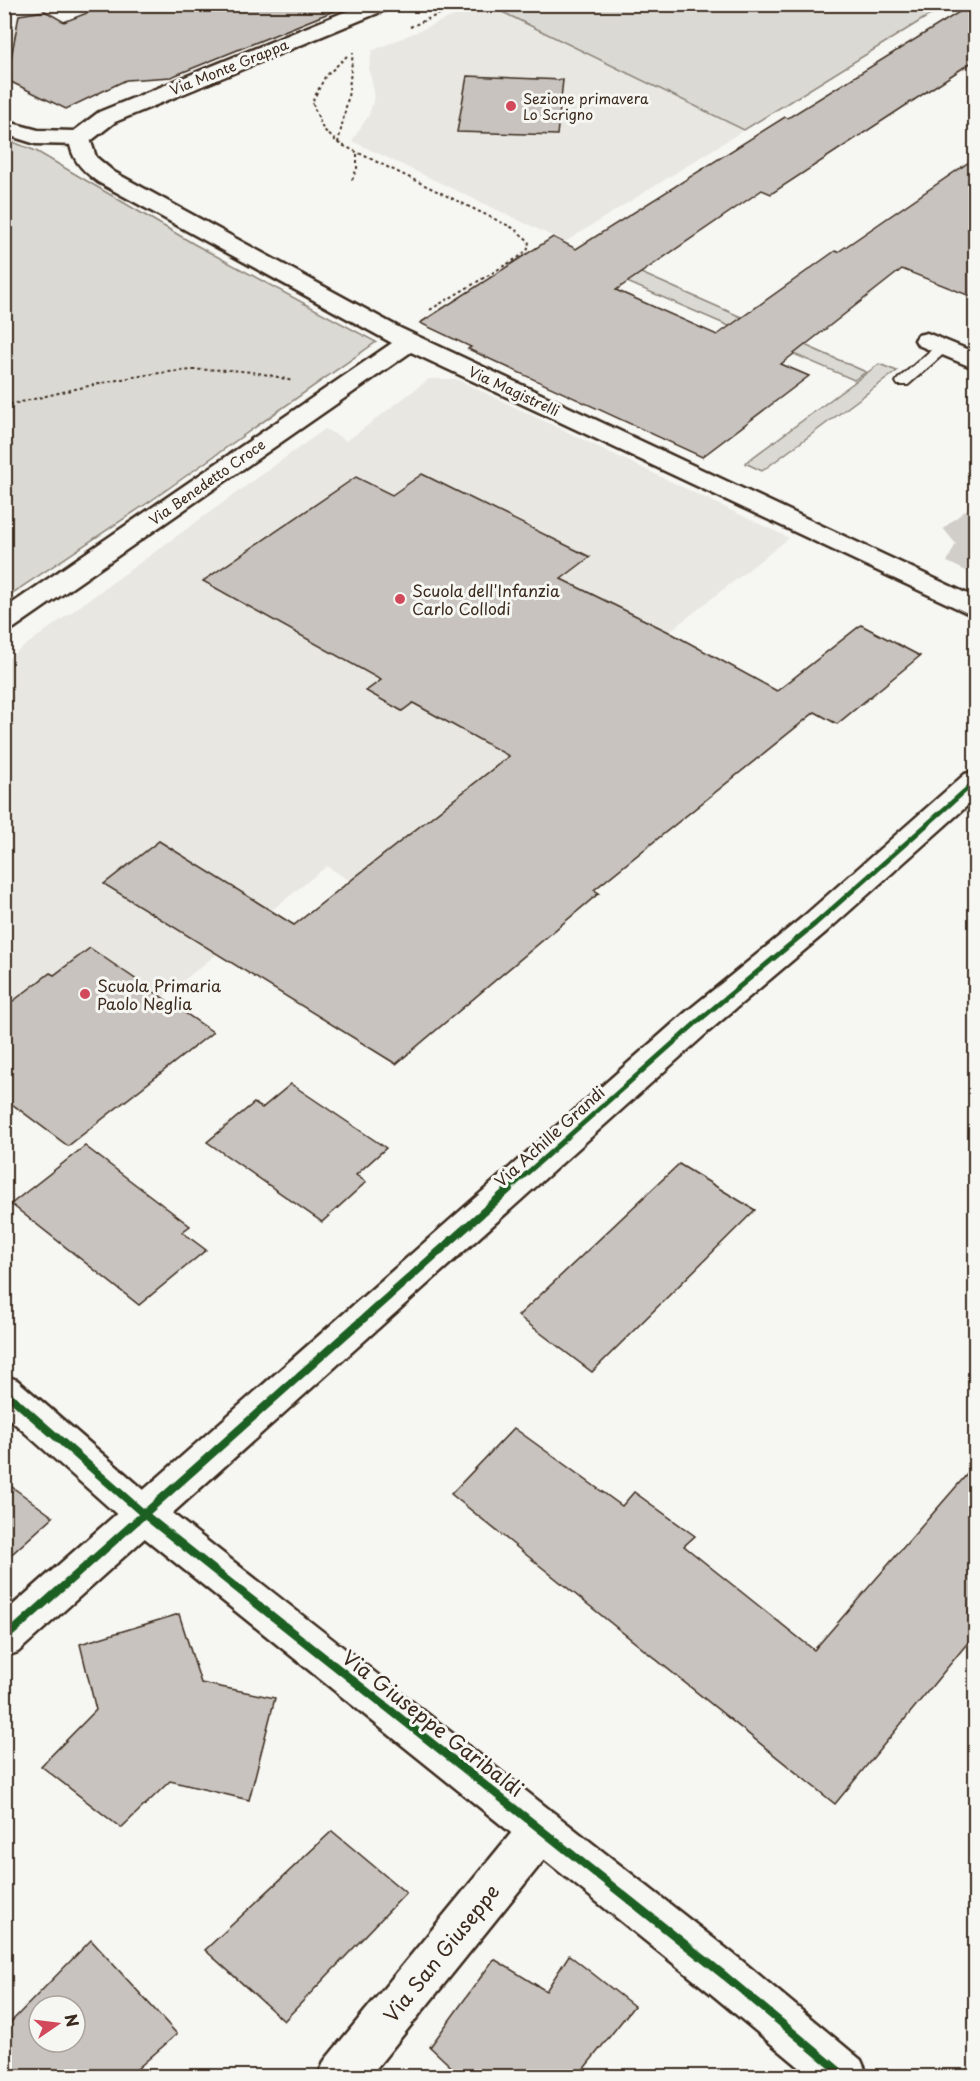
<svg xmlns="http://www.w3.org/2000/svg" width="980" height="2081" viewBox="0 0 980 2081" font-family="'Playpen Sans',sans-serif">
	<rect width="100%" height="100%" fill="#f6f6f2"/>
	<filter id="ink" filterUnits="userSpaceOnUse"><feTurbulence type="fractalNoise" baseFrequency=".0167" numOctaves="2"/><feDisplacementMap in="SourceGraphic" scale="12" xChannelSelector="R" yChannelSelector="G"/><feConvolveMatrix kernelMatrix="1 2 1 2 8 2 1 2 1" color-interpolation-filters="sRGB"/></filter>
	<g filter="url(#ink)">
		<!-- built -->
		<g fill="#e8e7e2">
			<path d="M481,4L488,5L744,130L565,242L352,141L369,115L373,102L374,92L369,69L372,51Z"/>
			<path d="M429,379H456L789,538L350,881L327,866L24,1108L4,1080V661L325,429L347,441Z"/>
		</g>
		<!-- green -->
		<g fill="#dad9d3" stroke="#8a8278" stroke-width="1.5">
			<path d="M488,5L946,4V5L744,130Z"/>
			<path d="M5,139L36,151L194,244L376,342L152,500L5,598Z"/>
			<path d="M598,254L866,372L854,380L583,263Z"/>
			<path d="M879,364L897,371L762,471L745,463Z"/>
		</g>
		<!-- building -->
		<g fill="#c8c3be" stroke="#3b2a1e" stroke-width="1.5" fill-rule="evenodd">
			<path d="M110,4H345L346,6L171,77L126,80L66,109L7,80L19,15L45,11L64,22Z"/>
			<path d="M972,4H975V60L771,194L762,190L616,290L717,335L835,251L838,252L975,158V298L902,269L781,364L809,376L702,457L468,349L471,347L420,323L553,237L576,249L785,117L788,118Z"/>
			<path d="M467,76L563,80L557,135L457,132Z"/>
			<path d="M422,474L590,557L561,579L669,632L777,691L861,625L920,656L837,724L815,712L594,890L599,893L396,1064L104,884L159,841L294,925L509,756L413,703L402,711L366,691L381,680L203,581L356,477L392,495Z"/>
			<path d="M90,948L213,1032L68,1146L4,1098V1008L50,973L54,975Z"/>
			<path d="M291,1084L386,1148L356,1175L366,1182L322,1222L207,1142L254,1103L262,1108Z"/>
			<path d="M85,1146L190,1226L182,1232L206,1250L139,1305L11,1204Z"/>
			<path d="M679,1164L755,1210L592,1372L518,1316Z"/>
			<path d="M514,1428L622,1506L634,1492L695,1536L684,1546L814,1650L975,1465V1634L835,1804L451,1494Z"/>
			<path d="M4,1481L53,1517L4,1561Z"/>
			<path d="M179,1614L201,1683L275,1698L249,1800L170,1781L121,1828L41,1766L96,1710L80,1644Z"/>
			<path d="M332,1831L406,1893L284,2021L205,1950Z"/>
			<path d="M91,1940L177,2034L129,2076H15L4,2065V2029ZM39,2006H75V2042H39Z"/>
			<path d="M569,1955L634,2006L578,2076H461L430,2047L494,1959L546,1991Z"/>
		</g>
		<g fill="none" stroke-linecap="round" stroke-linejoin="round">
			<!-- minor-tunnel -->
			<path stroke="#d1cdc8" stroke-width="30" stroke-dasharray="30 15" stroke-linecap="butt" d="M976,521L947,545L976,559"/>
			<!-- service casing -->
			<g stroke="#3b2a1e" stroke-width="4">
				<path id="service" d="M942,344L947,345L949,348L947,351L908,385H898L896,382L898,379L937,345Z"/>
			</g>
			<!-- minor casing -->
			<g stroke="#3b2a1e" stroke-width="5">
				<g id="minor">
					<path d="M80,131L88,133L96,157L114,172L400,328L976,598V617L411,352L14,628L4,631V609L392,343L98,182C82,170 71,159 69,138L72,133Z"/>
					<path d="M927,333L976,353V369L918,345L915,340L918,335Z"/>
					<path d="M976,771V798L826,932L709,1031L18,1652L4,1657V1613L685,1013L804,916L965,774Z"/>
					<path d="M541,1809L556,1815L562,1830L556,1845L370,2076H318L325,2060L526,1815Z"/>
				</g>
			</g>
			<!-- tertiary casing -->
			<g stroke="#3b2a1e" stroke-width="5">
				<g id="tertiary">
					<path d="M364,4H393L390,8L115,122L88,143L80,145L36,144L4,134V121L38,130L74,131L99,112Z"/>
					<path d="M4,1375L17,1380L159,1503L741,1960L861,2060L868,2076H810L709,1992L131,1527L4,1414Z"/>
				</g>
			</g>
			<!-- path -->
			<g stroke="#3b2a1e" stroke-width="2" stroke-dasharray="3 3" stroke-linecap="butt">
				<path d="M410,27L462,4"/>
				<path d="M347,56L325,77L312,102L323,129L338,143L513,228L529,241L528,249L519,257L428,311"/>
				<path d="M338,143L348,98L353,52"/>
				<path d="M352,180L357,168V153"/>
				<path d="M4,406C96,385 199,352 292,381"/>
			</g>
			<!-- service -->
			<use href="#service" fill="#f6f6f2" fill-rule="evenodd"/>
			<!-- minor -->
			<use href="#minor" fill="#f6f6f2" fill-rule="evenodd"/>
			<!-- tertiary -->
			<use href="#tertiary" fill="#f6f6f2" fill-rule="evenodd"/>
			<!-- cycleway-far1 casing -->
			<g stroke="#f6f6f2" stroke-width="9">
				<path id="cycleway-far1" d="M507,1191L697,1022L815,924L976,781"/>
			</g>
			<!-- cycleway casing -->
			<g stroke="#f6f6f2" stroke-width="11">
				<g id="cycleway">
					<path d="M4,1391L145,1515L725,1976L845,2076"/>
					<path d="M4,1639L509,1189"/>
				</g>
			</g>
			<!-- cycleway-far1 -->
			<use href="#cycleway-far1" stroke="#1b5e20" stroke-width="5"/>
			<!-- cycleway -->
			<use href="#cycleway" stroke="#1b5e20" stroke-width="8"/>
		</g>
	</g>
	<!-- markers -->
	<g fill="#d1495b" stroke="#f6f6f2" stroke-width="2">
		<circle cx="511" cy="106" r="6"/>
		<circle cx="400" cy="599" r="6"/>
		<circle cx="85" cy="994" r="6"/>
	</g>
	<g text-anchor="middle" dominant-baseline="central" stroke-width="6" stroke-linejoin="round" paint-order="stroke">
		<!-- far-street labels -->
		<g font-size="14" fill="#3b2a1e" stroke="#f6f6f2">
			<text transform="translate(229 67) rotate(-22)">Via Monte Grappa</text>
			<text transform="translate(514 391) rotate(25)">Via Magistrelli</text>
			<text transform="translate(207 482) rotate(-35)">Via Benedetto Croce</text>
		</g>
		<!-- far-poi labels -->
		<g font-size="14" fill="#3b2a1e" stroke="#f6f6f2" text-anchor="start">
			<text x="523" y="98">Sezione primavera<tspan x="523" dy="16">Lo Scrigno</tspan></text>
		</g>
		<!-- poi labels -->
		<g font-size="16" fill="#3b2a1e" stroke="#f6f6f2" text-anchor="start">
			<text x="412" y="590">Scuola dell'Infanzia<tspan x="412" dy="18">Carlo Collodi</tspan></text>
			<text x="97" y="985">Scuola Primaria<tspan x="97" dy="18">Paolo Neglia</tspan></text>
		</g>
		<!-- street labels -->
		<g font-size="16" fill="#3b2a1e" stroke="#f6f6f2">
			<text transform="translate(549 1136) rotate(-42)">Via Achille Grandi</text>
		</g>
		<!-- near-street labels -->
		<g font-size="20" fill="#3b2a1e" stroke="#f6f6f2">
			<text transform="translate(433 1723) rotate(38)">Via Giuseppe Garibaldi</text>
			<text transform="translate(441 1953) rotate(-51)">Via San Giuseppe</text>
		</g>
	</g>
	<!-- margin -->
	<rect width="980" height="2081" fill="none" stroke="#f6f6f2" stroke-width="24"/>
	<rect x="12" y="12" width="956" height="2057" fill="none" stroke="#3b2a1e" stroke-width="2" filter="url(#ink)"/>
	<!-- north arrow -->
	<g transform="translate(57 2024) rotate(76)"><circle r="28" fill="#f6f6f2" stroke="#aba49d" stroke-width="1.5"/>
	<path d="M0-4.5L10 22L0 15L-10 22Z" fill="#d1495b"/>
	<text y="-9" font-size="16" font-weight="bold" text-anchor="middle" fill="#3b2a1e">N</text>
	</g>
</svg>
